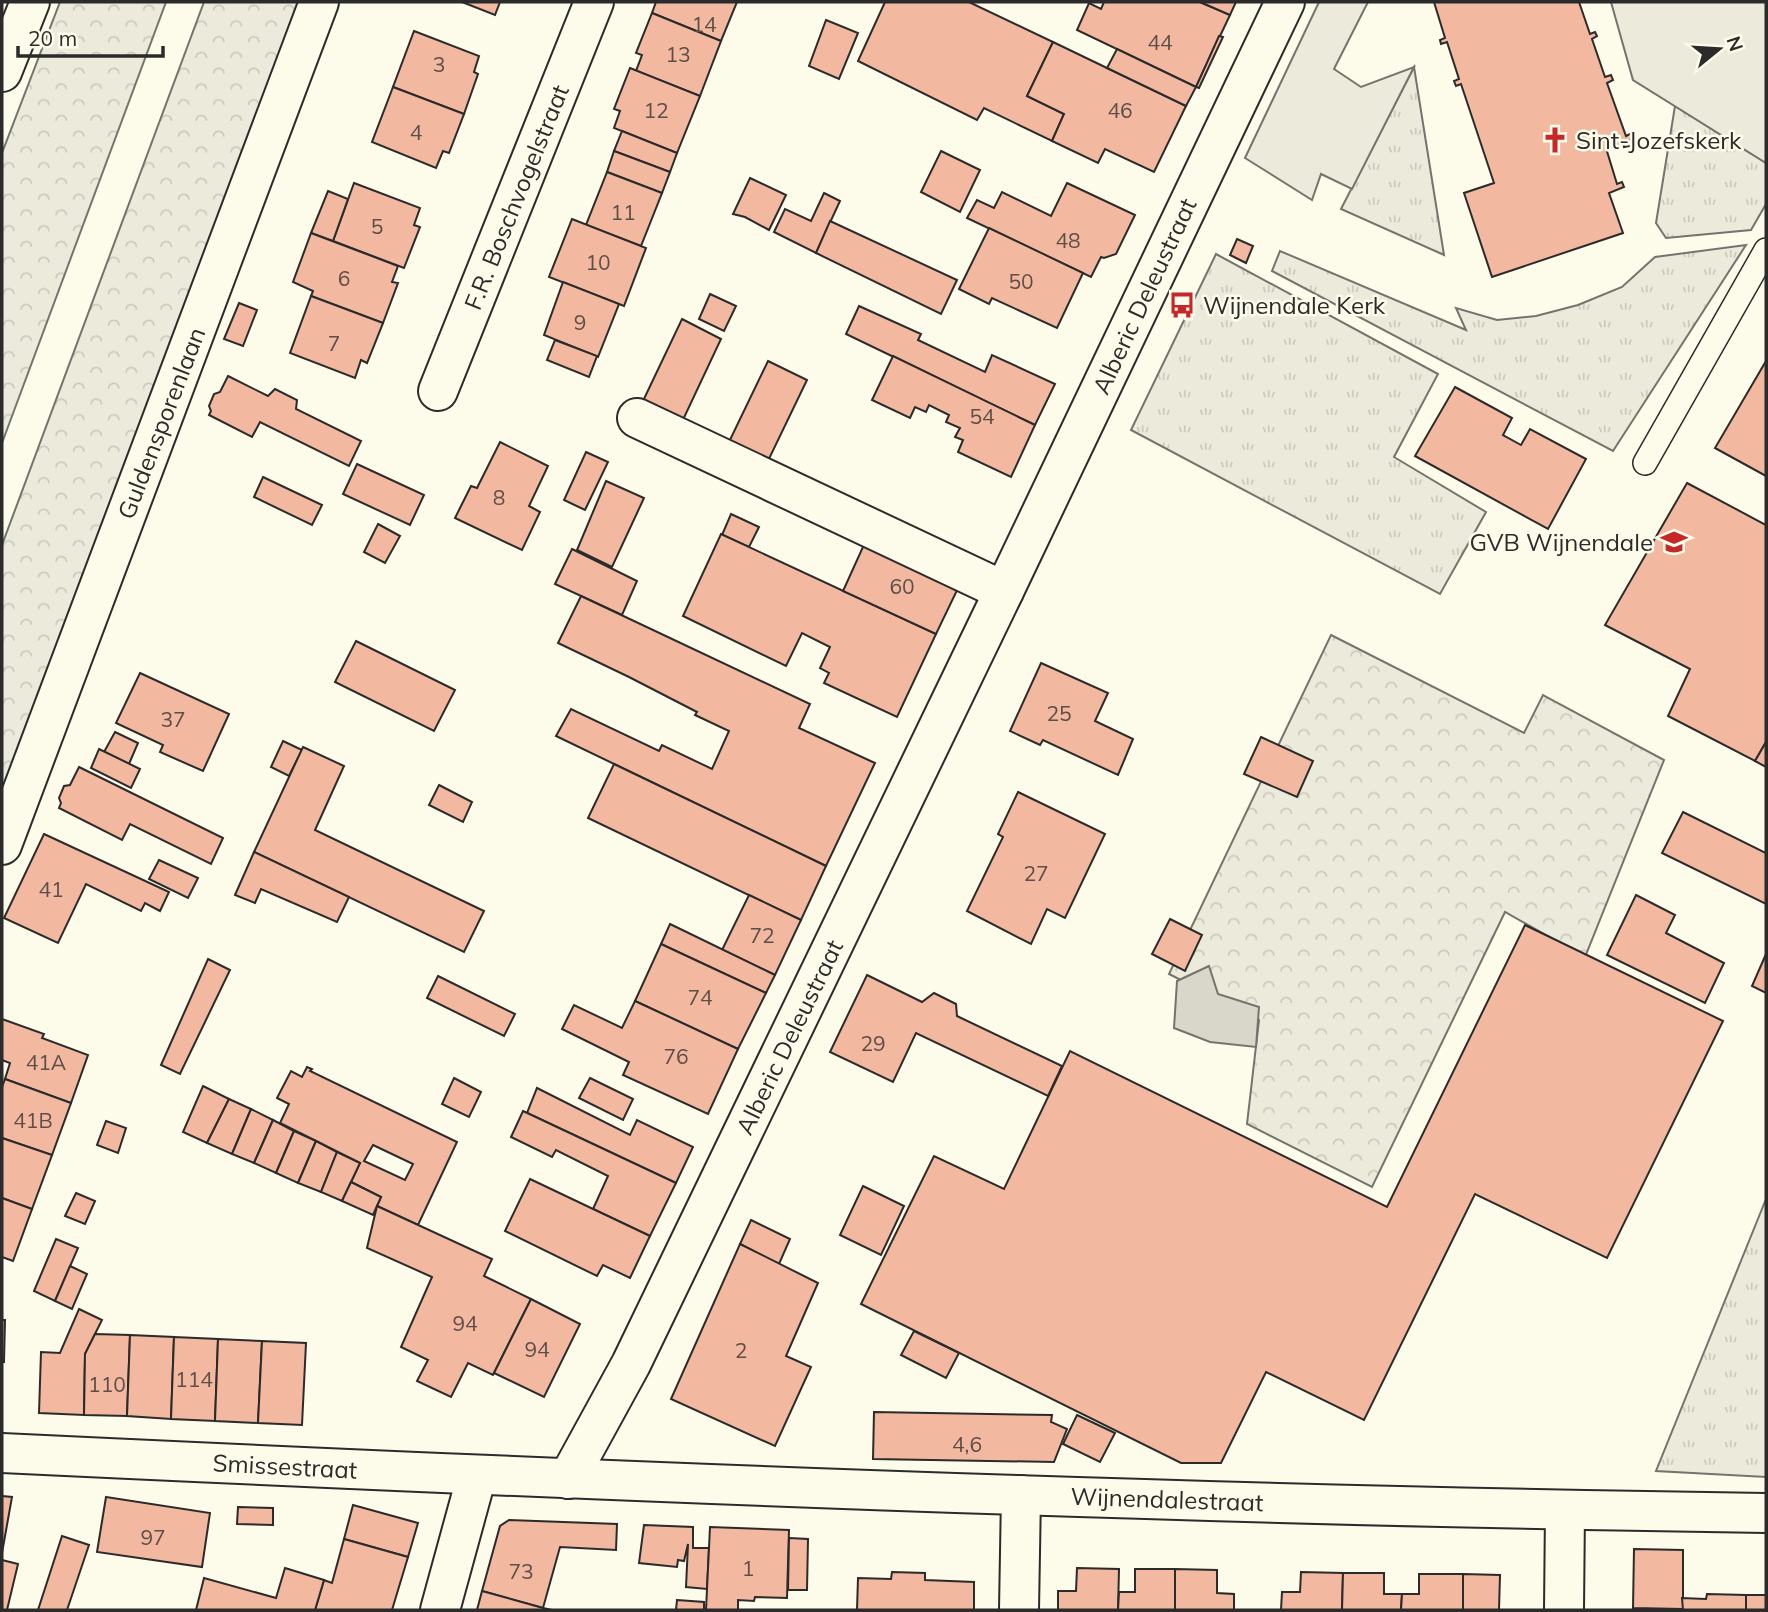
<svg xmlns="http://www.w3.org/2000/svg" width="1768" height="1612" viewBox="0 0 1768 1612" font-family="Mulish,sans-serif">
	<defs>
		<pattern id="grass-tufts" width="24" height="20" patternUnits="userSpaceOnUse" patternTransform="scale(1.75)"><rect width="24" height="20" fill="#ecebdb"/><path d="M3 7l-1-3M5 7V3M7 7l1-3M15 17l-1-3M17 17v-4M19 17l1-3" fill="none" stroke="#cbcabc"/></pattern>
		<pattern id="forest-crowns" width="20" height="18" patternUnits="userSpaceOnUse" patternTransform="scale(1.75)"><rect width="20" height="18" fill="#ecebdb"/><path d="M2 6a3 3 0 1 1 6 0M12 15a3 3 0 1 1 6 0" fill="none" stroke="#cbcabc"/></pattern>
	</defs>
	<rect width="100%" height="100%" fill="#fdfbea"/>
	<!-- grass -->
	<g fill="url(#grass-tufts)" stroke="#74746e" stroke-width="2">
		<path d="M1414,67L1444,255L1341,209Z"/>
		<path d="M1675,106L1766,163V204L1751,230L1666,238L1656,223Z"/>
		<path d="M1746,245L1613,451L1272,271L1280,251L1466,330L1456,308L1497,320L1536,316L1578,305L1622,287L1655,257Z"/>
		<path d="M1216,254L1438,374L1394,457L1486,512L1440,594L1131,430Z"/>
		<path d="M1766,1199V1477L1656,1471Z"/>
	</g>
	<!-- forest -->
	<g fill="url(#forest-crowns)" stroke="#74746e" stroke-width="2">
		<path d="M60,2H166L2,443V153Z"/>
		<path d="M204,2H303L2,790V545Z"/>
		<path d="M1331,635L1524,733L1543,695L1664,760L1585,957L1505,912L1372,1187L1247,1124L1259,1020L1169,974Z"/>
	</g>
	<!-- parking -->
	<g fill="#eceadb" stroke="#74746e" stroke-width="2">
		<path d="M1319,2H1368L1334,69L1361,87L1414,67L1352,189L1321,174L1312,200L1245,158Z"/>
		<path d="M1611,2H1766V163L1633,80Z"/>
	</g>
	<!-- water -->
	<path fill="#d8d7c9" stroke="#74746e" stroke-width="2" d="M1209,966L1218,994L1259,1007L1256,1047L1210,1042L1174,1028L1177,981Z"/>
	<!-- building -->
	<g fill="#f2b8a0" stroke="#2b2b2b" stroke-width="2" fill-rule="evenodd">
		<path d="M462,2H500L495,15Z"/>
		<path d="M656,2H737L721,41L652,13Z"/>
		<path d="M885,2H969L1053,42L1027,96L1064,114L1052,141L984,108L977,120L858,61Z"/>
		<path d="M1104,2H1200L1230,15L1196,87L1077,30L1089,3L1101,9Z"/>
		<path d="M1200,2H1236L1230,15Z"/>
		<path d="M1434,2H1579L1590,34L1595,32L1597,36L1592,39L1605,77L1611,75L1613,80L1607,83L1626,136L1632,133L1633,139L1627,141L1629,146L1624,147L1623,142L1606,148L1617,184L1622,182L1624,187L1609,193L1623,233L1492,277L1464,193L1494,183L1461,84L1456,86L1454,81L1459,79L1447,42L1441,44L1440,40L1445,38Z"/>
		<path d="M652,13L721,41L700,96L636,71L642,55L636,53Z"/>
		<path d="M826,20L858,33L839,79L809,66Z"/>
		<path d="M414,31L479,56L474,72L478,74L464,114L393,87Z"/>
		<path d="M1219,36L1223,37L1199,88L1196,87Z"/>
		<path d="M1053,42L1186,106L1154,172L1105,149L1098,163L1052,141L1064,114L1027,96Z"/>
		<path d="M1117,49L1196,87L1186,106L1107,68Z"/>
		<path d="M630,68L700,96L677,153L614,128L620,111L614,109Z"/>
		<path d="M393,87L464,114L449,153L443,151L436,168L372,142Z"/>
		<path d="M622,131L677,153L670,172L614,151Z"/>
		<path d="M614,151L670,172L662,193L607,172Z"/>
		<path d="M941,151L980,170L960,212L921,192Z"/>
		<path d="M607,172L662,193L641,246L586,225Z"/>
		<path d="M750,178L786,195L769,230L745,217L733,214Z"/>
		<path d="M354,183L420,208L414,225L420,227L404,268L333,241Z"/>
		<path d="M1067,183L1135,215L1116,254L1104,258L1101,257L1091,277L967,218L977,200L994,208L1002,192L1051,216Z"/>
		<path d="M328,191L348,199L333,241L311,233Z"/>
		<path d="M824,193L840,201L816,253L774,232L785,209L811,221Z"/>
		<path d="M572,219L646,248L624,306L549,277Z"/>
		<path d="M830,221L957,280L941,314L816,253Z"/>
		<path d="M989,228L1083,273L1057,328L992,298L989,304L959,289Z"/>
		<path d="M311,233L398,266L392,282L398,283L383,323L311,296L313,291L293,282Z"/>
		<path d="M1237,239L1253,246L1246,263L1230,255Z"/>
		<path d="M563,282L619,304L598,357L544,335Z"/>
		<path d="M710,294L736,306L724,331L699,319Z"/>
		<path d="M311,296L383,323L367,363L361,360L355,378L290,353Z"/>
		<path d="M239,303L257,310L243,346L224,339Z"/>
		<path d="M859,306L921,334L918,340L985,372L992,355L1055,384L1035,425L846,334Z"/>
		<path d="M682,319L721,339L682,422L642,403Z"/>
		<path d="M555,340L597,356L589,377L547,360Z"/>
		<path d="M893,356L1035,425L1011,477L958,452L963,440L955,437L960,428L946,422L949,415L929,405L926,412L915,407L910,418L872,400Z"/>
		<path d="M768,361L807,380L767,463L728,444Z"/>
		<path d="M1766,361V476L1715,448Z"/>
		<path d="M228,376L268,396L275,389L297,400L296,409L361,441L349,466L260,422L252,437L209,415L211,411L209,406L214,394L220,392Z"/>
		<path d="M1455,387L1512,418L1503,435L1521,445L1530,429L1586,459L1548,529L1415,456Z"/>
		<path d="M500,442L548,466L529,506L540,512L522,550L455,518L471,486L477,488Z"/>
		<path d="M586,452L608,462L585,510L564,500Z"/>
		<path d="M357,464L424,495L410,525L343,494Z"/>
		<path d="M263,477L322,505L312,525L254,497Z"/>
		<path d="M606,481L644,498L612,567L577,550Z"/>
		<path d="M1687,483L1766,525V742L1755,761L1668,716L1690,669L1605,625Z"/>
		<path d="M731,514L759,527L749,547L722,535Z"/>
		<path d="M378,524L400,536L385,563L364,552Z"/>
		<path d="M721,534L936,634L897,717L824,683L829,673L820,668L830,647L802,633L786,666L683,616Z"/>
		<path d="M867,538L961,582L936,634L843,591Z"/>
		<path d="M572,549L637,581L622,615L555,584Z"/>
		<path d="M581,596L810,704L799,728L875,763L826,866L556,736L571,709L659,751L662,745L712,769L729,731L695,715L697,712L629,677L558,643Z"/>
		<path d="M356,641L455,690L434,731L335,682Z"/>
		<path d="M1041,663L1108,693L1095,721L1133,739L1118,775L1043,740L1040,745L1010,731Z"/>
		<path d="M140,673L229,714L203,771L160,752L163,745L116,723Z"/>
		<path d="M115,732L138,743L129,764L104,752Z"/>
		<path d="M1261,737L1313,761L1297,797L1244,774Z"/>
		<path d="M283,741L302,750L289,776L271,767Z"/>
		<path d="M1766,742V767L1755,761Z"/>
		<path d="M303,747L344,766L315,830L484,911L464,952L254,852Z"/>
		<path d="M99,749L140,769L131,788L91,768Z"/>
		<path d="M614,764L826,866L801,920L588,818Z"/>
		<path d="M79,767L223,838L211,864L130,824L122,840L59,808L61,803L59,798L64,786L70,785Z"/>
		<path d="M439,785L472,802L463,822L429,805Z"/>
		<path d="M1018,792L1105,834L1065,918L1047,909L1031,944L967,911L1003,837L998,834Z"/>
		<path d="M1683,812L1766,853V904L1662,853Z"/>
		<path d="M44,834L169,892L160,911L145,903L141,911L86,884L58,943L4,918Z"/>
		<path d="M254,852L349,897L337,922L261,889L255,903L235,895Z"/>
		<path d="M159,860L198,878L188,898L149,879Z"/>
		<path d="M749,895L801,920L775,975L722,950Z"/>
		<path d="M1636,895L1675,915L1666,933L1724,963L1705,1003L1607,955Z"/>
		<path d="M1170,919L1202,935L1185,971L1152,954Z"/>
		<path d="M670,924L775,975L766,993L661,944Z"/>
		<path d="M1525,925L1723,1021L1607,1258L1475,1194L1364,1420L1266,1372L1221,1463H1181L861,1304L934,1156L1004,1189L1070,1051L1387,1207Z"/>
		<path d="M661,944L766,993L738,1049L635,1001Z"/>
		<path d="M1766,954V993L1752,986Z"/>
		<path d="M208,959L230,970L180,1074L161,1065Z"/>
		<path d="M867,975L922,1002L934,993L956,1004L957,1016L1062,1066L1048,1096L916,1033L893,1082L830,1052Z"/>
		<path d="M438,976L515,1014L504,1036L427,998Z"/>
		<path d="M635,1001L738,1049L708,1114L623,1075L629,1062L562,1029L574,1005L622,1028Z"/>
		<path d="M2,1019L44,1034L42,1038L88,1055L71,1103L5,1079L10,1063L2,1060Z"/>
		<path d="M307,1067L312,1069L310,1071L457,1142L418,1225L377,1206L381,1197L351,1182L360,1163L280,1123L289,1104L277,1098L291,1071L302,1077ZM373,1145L413,1164L405,1180L364,1161Z"/>
		<path d="M454,1078L481,1092L469,1117L442,1104Z"/>
		<path d="M590,1078L633,1099L623,1120L579,1098Z"/>
		<path d="M5,1079L71,1103L52,1155L2,1138V1087Z"/>
		<path d="M203,1086L229,1099L207,1143L183,1132Z"/>
		<path d="M537,1088L630,1135L637,1120L693,1147L676,1183L527,1113Z"/>
		<path d="M229,1099L251,1109L232,1154L207,1143Z"/>
		<path d="M251,1109L273,1120L254,1163L232,1154Z"/>
		<path d="M523,1111L676,1183L650,1236L593,1209L608,1176L556,1150L552,1157L511,1137Z"/>
		<path d="M273,1120L294,1131L276,1173L254,1163Z"/>
		<path d="M106,1121L126,1128L118,1153L97,1145Z"/>
		<path d="M294,1131L316,1141L298,1183L276,1173Z"/>
		<path d="M2,1138L52,1155L32,1209L2,1198Z"/>
		<path d="M316,1141L337,1152L321,1192L298,1183Z"/>
		<path d="M337,1152L360,1163L342,1201L321,1192Z"/>
		<path d="M530,1179L650,1236L630,1278L603,1265L597,1276L505,1231Z"/>
		<path d="M351,1182L381,1197L373,1215L342,1201Z"/>
		<path d="M863,1186L904,1206L881,1255L840,1235Z"/>
		<path d="M76,1193L95,1201L85,1224L65,1216Z"/>
		<path d="M2,1198L32,1209L13,1261L2,1257Z"/>
		<path d="M377,1206L492,1259L484,1276L531,1299L493,1375L468,1363L451,1397L417,1381L428,1360L401,1347L432,1277L367,1248Z"/>
		<path d="M751,1220L790,1239L779,1264L740,1244Z"/>
		<path d="M56,1239L78,1248L55,1301L34,1291Z"/>
		<path d="M740,1244L818,1283L786,1356L811,1367L775,1446L671,1399Z"/>
		<path d="M70,1266L87,1274L72,1309L55,1301Z"/>
		<path d="M531,1299L580,1324L544,1397L494,1373Z"/>
		<path d="M79,1309L102,1320L85,1354L84,1415L39,1413L41,1352L60,1353Z"/>
		<path d="M2,1320H5L4,1362H2Z"/>
		<path d="M914,1331L959,1353L946,1378L901,1355Z"/>
		<path d="M95,1334L130,1335L127,1416L84,1415L85,1354Z"/>
		<path d="M130,1335L174,1337L171,1419L127,1416Z"/>
		<path d="M174,1337L218,1339L215,1421L171,1419Z"/>
		<path d="M218,1339L262,1341L258,1423L215,1421Z"/>
		<path d="M262,1341L306,1343L302,1425L258,1423Z"/>
		<path d="M874,1412L1052,1415L1051,1422L1067,1429L1054,1462L873,1459Z"/>
		<path d="M1077,1415L1115,1433L1100,1462L1063,1444Z"/>
		<path d="M2,1496L12,1497L2,1553Z"/>
		<path d="M106,1497L210,1513L202,1567L97,1552Z"/>
		<path d="M353,1505L418,1523L408,1557L344,1539Z"/>
		<path d="M238,1507L273,1508V1525L237,1524Z"/>
		<path d="M509,1520L617,1524L616,1550L560,1547L543,1608L482,1591L500,1526Z"/>
		<path d="M644,1525L693,1527V1548H709L707,1589L686,1587L688,1544L684,1561L678,1560L677,1567L639,1563Z"/>
		<path d="M710,1527L789,1530L787,1598L755,1597L754,1601L738,1600V1610H706Z"/>
		<path d="M62,1536L89,1545L67,1610H38Z"/>
		<path d="M789,1538L808,1539L807,1590H788Z"/>
		<path d="M344,1539L408,1557L392,1610H315L324,1580L332,1583Z"/>
		<path d="M1634,1549L1683,1550V1609L1633,1608Z"/>
		<path d="M2,1560L18,1564L7,1610H2Z"/>
		<path d="M285,1568L324,1580L315,1610H196L204,1578L276,1598Z"/>
		<path d="M1077,1568L1119,1569L1118,1610H1058V1591H1076Z"/>
		<path d="M1135,1569H1175V1610H1118L1119,1592H1135Z"/>
		<path d="M1175,1569L1217,1570V1593L1234,1594V1610H1175Z"/>
		<path d="M892,1572L925,1573V1580L974,1582V1610H857L858,1578L891,1579Z"/>
		<path d="M1301,1572L1343,1573L1342,1610H1281L1282,1592H1300Z"/>
		<path d="M1343,1573H1384V1594H1402L1401,1610H1342Z"/>
		<path d="M1419,1574H1463V1610H1401L1402,1594H1419Z"/>
		<path d="M1463,1574L1500,1575L1499,1610H1463Z"/>
		<path d="M482,1591L543,1608L552,1610H477Z"/>
		<path d="M1707,1594L1746,1595V1610H1683L1682,1598L1706,1599Z"/>
		<rect x="1746" y="1595" width="20" height="15"/>
		<path d="M677,1600L704,1602V1610H676Z"/>
	</g>
	<g fill="none" stroke-linecap="round" stroke-linejoin="round">
		<!-- service casing -->
		<g stroke="#2b2b2b" stroke-width="26">
			<path id="service" d="M1645,463L1766,250"/>
		</g>
		<!-- minor casing -->
		<g stroke="#2b2b2b" stroke-width="42">
			<g id="minor">
				<path d="M2,72L30,2"/>
				<path d="M438,391L594,2"/>
				<path d="M637,418L1004,591"/>
				<path d="M2,845L319,2"/>
				<path d="M2,1453C590,1481 1178,1505 1766,1513"/>
				<path d="M568,1479L631,1364L1004,591L1285,2"/>
				<path d="M440,1610L477,1475"/>
				<path d="M1019,1610L1021,1495"/>
				<path d="M1564,1610L1565,1510"/>
			</g>
		</g>
		<!-- service -->
		<use href="#service" stroke="#fdfbea" stroke-width="23"/>
		<!-- minor -->
		<use href="#minor" stroke="#fdfbea" stroke-width="38"/>
	</g>
	<!-- icons -->
	<defs>
		<g id="church-bare" transform="scale(2.1)"><path d="M-1.2-6h2.4v3.5h3.3v2.4h-3.3V6h-2.4V-.1h-3.3v-2.4h3.3Z" fill="#c62828" stroke="#fdfbea" stroke-width="2.5" paint-order="stroke"/></g>
		<g id="bus-bare" transform="scale(2.1)"><path d="M-5-6H5V4H4V6H2V4H-2V6H-4V4H-5ZM-3.5-4V0h7V-4ZM-3.5 1.2v1.5H-2V1.2ZM2 1.2v1.5H3.5V1.2Z" fill="#c62828" stroke="#fdfbea" stroke-width="2.5" paint-order="stroke"/></g>
		<g id="school-bare" transform="scale(2.1)"><path d="M0-5L7-2L0 1L-7-2ZM-4 1L0 2.5L4 1V4Q0 6-4 4Z" fill="#c62828" stroke="#fdfbea" stroke-width="2.5" paint-order="stroke"/></g>
	</defs>
	<g fill-rule="evenodd">
		<use href="#church-bare" x="1555" y="140"/>
		<use href="#bus-bare" x="1182" y="305"/>
		<use href="#school-bare" x="1674" y="542"/>
	</g>
	<g text-anchor="middle" dominant-baseline="central" stroke-width="5" stroke-linejoin="round" paint-order="stroke">
		<!-- number labels -->
		<g font-size="21" fill="#5d4e48">
			<text x="704" y="24">14</text>
			<text x="1160" y="42">44</text>
			<text x="678" y="54">13</text>
			<text x="439" y="64">3</text>
			<text x="656" y="110">12</text>
			<text x="1120" y="110">46</text>
			<text x="416" y="132">4</text>
			<text x="623" y="212">11</text>
			<text x="377" y="226">5</text>
			<text x="1068" y="240">48</text>
			<text x="598" y="262">10</text>
			<text x="344" y="278">6</text>
			<text x="1021" y="281">50</text>
			<text x="580" y="322">9</text>
			<text x="334" y="343">7</text>
			<text x="982" y="416">54</text>
			<text x="499" y="497">8</text>
			<text x="902" y="586">60</text>
			<text x="1059" y="713">25</text>
			<text x="173" y="719">37</text>
			<text x="1036" y="873">27</text>
			<text x="51" y="889">41</text>
			<text x="762" y="935">72</text>
			<text x="700" y="997">74</text>
			<text x="873" y="1043">29</text>
			<text x="676" y="1056">76</text>
			<text x="46" y="1062">41A</text>
			<text x="33" y="1120">41B</text>
			<text x="465" y="1323">94</text>
			<text x="537" y="1349">94</text>
			<text x="741" y="1350">2</text>
			<text x="194" y="1379">114</text>
			<text x="107" y="1384">110</text>
			<text x="967" y="1444">4,6</text>
			<text x="153" y="1537">97</text>
			<text x="748" y="1568">1</text>
			<text x="521" y="1571">73</text>
		</g>
		<!-- poi labels -->
		<g font-size="24" fill="#2b2b2b" stroke="#fdfbea" text-anchor="start">
			<text x="1576" y="140">Sint-Jozefskerk</text>
			<text x="1203" y="305">Wijnendale Kerk</text>
			<text x="1653" y="542" text-anchor="end">GVB Wijnendale</text>
		</g>
		<!-- street labels -->
		<g font-size="24" fill="#2b2b2b" stroke="#fdfbea">
			<text transform="translate(516 197) rotate(-68)">F.R. Boschvogelstraat</text>
			<text transform="translate(1144 296) rotate(-65)">Alberic Deleustraat</text>
			<text transform="translate(161 423) rotate(-69)">Guldensporenlaan</text>
			<text transform="translate(789 1037) rotate(-64)">Alberic Deleustraat</text>
			<text transform="translate(285 1466) rotate(3)">Smissestraat</text>
			<text transform="translate(1167 1499) rotate(2)">Wijnendalestraat</text>
		</g>
	</g>
	<!-- border -->
	<rect width="1768" height="1612" fill="none" stroke="#2b2b2b" stroke-width="7"/>
	<!-- north arrow -->
	<g transform="translate(1719 49) rotate(72)" stroke="#fdfbea" stroke-width="5" paint-order="stroke">
	<path d="M0-5L12 26L0 18L-12 26Z" fill="#2b2b2b"/>
	<text y="-10" font-size="19" font-weight="bold" text-anchor="middle" fill="#2b2b2b">N</text>
	</g>
	<!-- scale -->
	<path d="M18 46v10h145v-10" fill="none" stroke="#2b2b2b" stroke-width="3.5"/>
	<text x="28" y="46" font-size="21" fill="#2b2b2b" stroke="#fdfbea" stroke-width="5" paint-order="stroke">20 m</text>
</svg>
